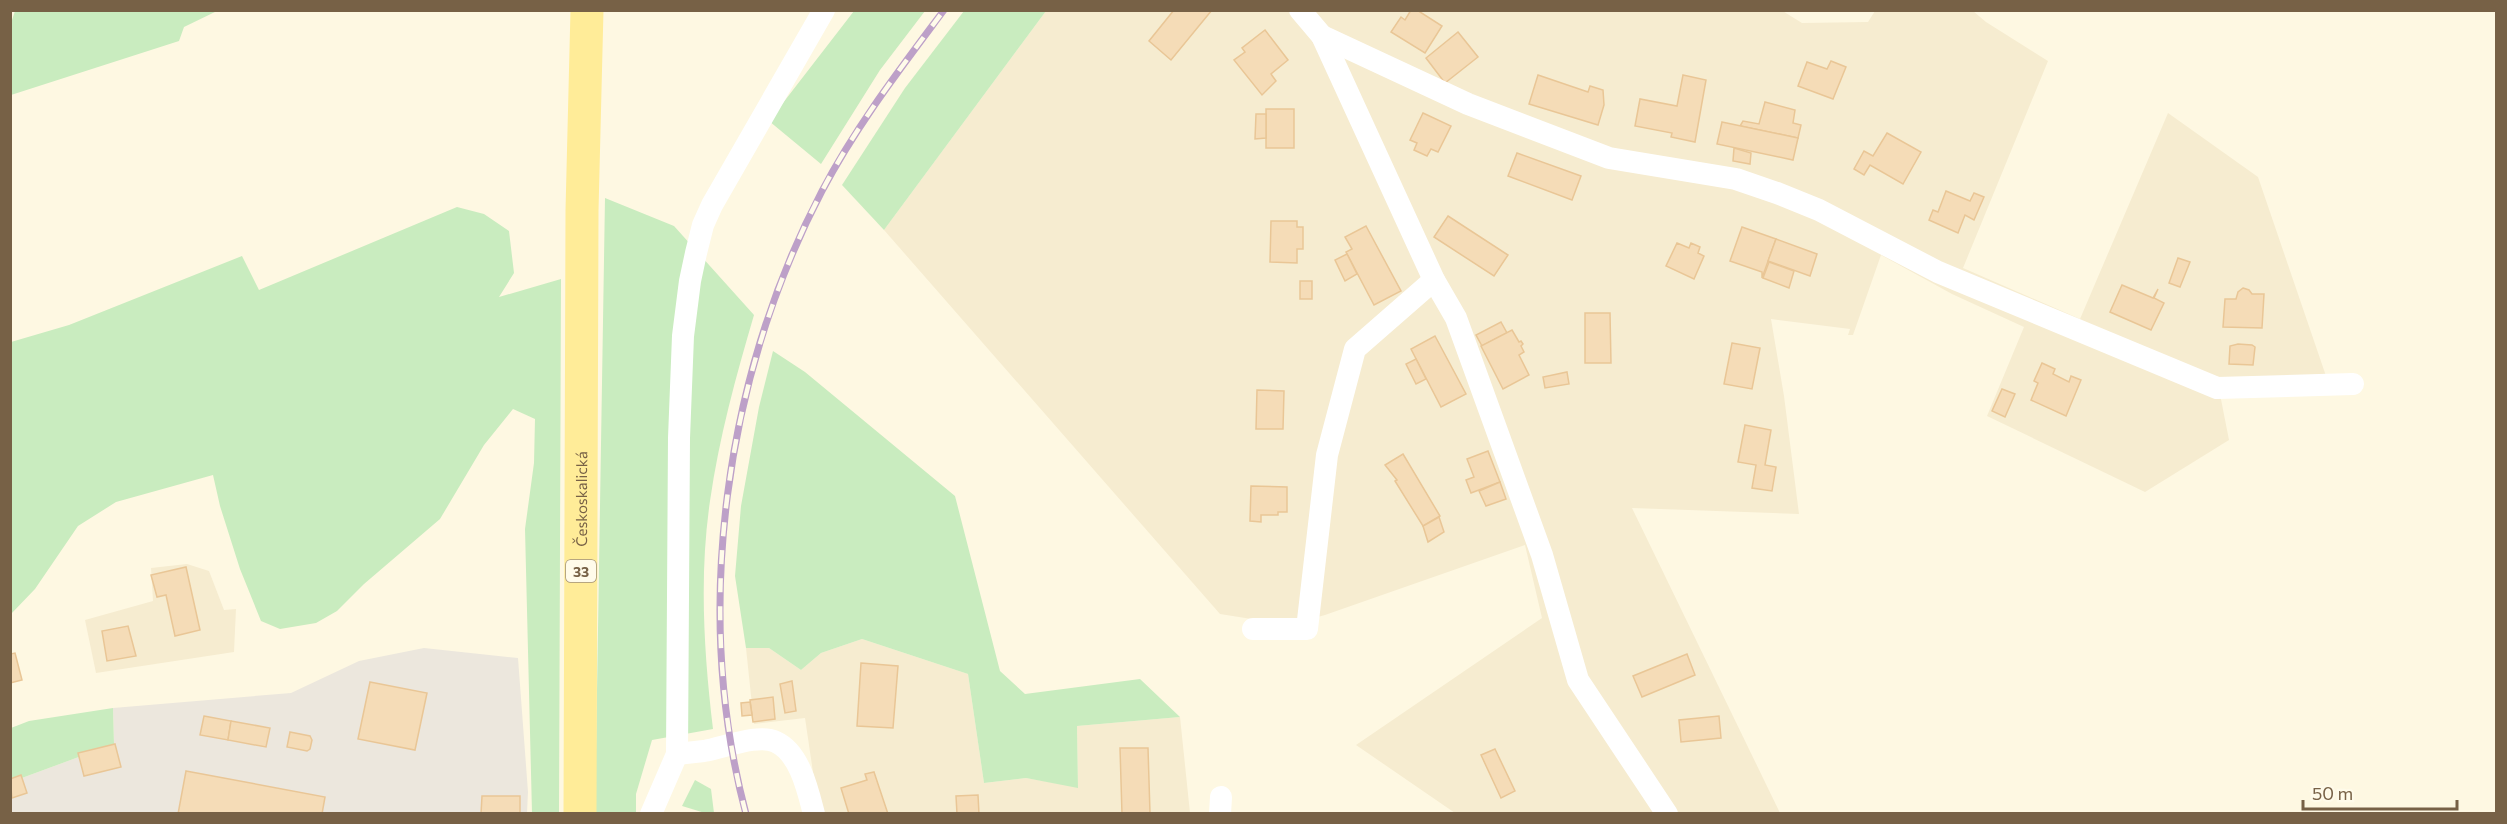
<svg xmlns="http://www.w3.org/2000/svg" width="2507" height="824" viewBox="0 0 2507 824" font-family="Commissioner,sans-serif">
	<rect width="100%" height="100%" fill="#fef8e2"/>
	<!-- residential -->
	<g fill="#f6ecd0">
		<path d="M1781,10L1802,23L1868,22L1875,11H1973L1986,22L2048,61L1963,268L2080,319L2168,113L2258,177L2326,376L2217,379L2229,440L2145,492L1987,416L2024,327L1952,294L1881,255L1853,335H1848L1850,329L1771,319L1784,396L1799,514L1632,508L1780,813H1455L1356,745L1542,618L1525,545L1325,615L1289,625L1220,614L884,230L1046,11Z"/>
		<path d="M187,564L209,571L224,610L236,609L234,652L96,673L85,620L153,601L151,568Z"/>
		<path d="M862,639L968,674L984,783L1026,778L1078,787L1077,726L1180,717L1190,813H824L814,779L805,718L754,724L746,648H769L801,670L821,653Z"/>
	</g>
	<!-- industrial -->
	<path fill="#ece7dd" d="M424,648L518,658L528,792L527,813L11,814V782L114,744L113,708L291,693L359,661Z"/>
	<!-- green -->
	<g fill="#c9ecbf">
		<path d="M15,11V10L217,11L184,27L179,41L11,95V23Z"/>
		<path d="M854,11H925L880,70L821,164L769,121Z"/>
		<path d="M964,11H1046L884,230L842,185L905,88Z"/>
		<path d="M605,198L674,226L754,315C736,376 719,438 710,501C699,576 704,654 713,729L652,740L636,794V813L595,814Z"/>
		<path d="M457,207L484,214L509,231L514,273L499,297L561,279L559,813H532L525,529L534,463L535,419L513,409L484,445L440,519L364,584L337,611L316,623L280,629L261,621L240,569L220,506L213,475L116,502L78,526L35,589L11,614V342L69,325L242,256L259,290Z"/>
		<path d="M773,351L805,372L955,496L1000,671L1025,694L1140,679L1180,717L1077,726L1078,788L1026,778L984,783L968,674L862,639L821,653L801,670L769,648H746L735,576L741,506L759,407Z"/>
		<path d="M113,708L114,744L11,782V728L29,721Z"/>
		<path d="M695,780L711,789L714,813H705L682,806Z"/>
	</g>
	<!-- building -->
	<g fill="#f5dcb7" stroke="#e9c696" stroke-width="1.5">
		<path d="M1174,10H1212L1171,60L1149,41Z"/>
		<path d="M1411,10H1417L1442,26L1425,53L1391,32L1401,17L1405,20Z"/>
		<path d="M1265,30L1288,60L1271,74L1276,81L1262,95L1234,60L1245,52L1242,48Z"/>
		<path d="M1458,32L1478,57L1445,83L1426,58Z"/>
		<path d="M1831,61L1846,67L1833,99L1798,86L1807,62L1827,69Z"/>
		<path d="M1538,75L1588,92L1590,86L1603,90L1604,105L1598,125L1529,104Z"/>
		<path d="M1683,75L1706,80L1695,142L1671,137L1672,133L1635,126L1640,99L1677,106Z"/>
		<path d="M1765,102L1795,110L1793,123L1801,125L1798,138L1740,126L1743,121L1759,124Z"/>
		<rect x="1266" y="109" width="28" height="39"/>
		<path d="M1423,113L1451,126L1438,152L1431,149L1427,156L1414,150L1417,143L1410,140Z"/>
		<path d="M1256,114H1266V138L1255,139Z"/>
		<path d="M1722,122L1798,138L1793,160L1717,144Z"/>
		<path d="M1887,133L1921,152L1903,184L1870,165L1864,175L1854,169L1864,151L1873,156Z"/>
		<path d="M1734,148L1751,153L1750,164L1733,161Z"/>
		<path d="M1517,153L1581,176L1572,200L1508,176Z"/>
		<path d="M1946,191L1970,201L1974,193L1984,197L1974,220L1965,215L1958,233L1929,220L1933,210L1938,212Z"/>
		<path d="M1448,216L1508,255L1494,276L1434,237Z"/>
		<path d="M1271,221H1297V227H1303V249H1297V263L1270,262Z"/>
		<path d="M1366,226L1401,291L1374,305L1346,252L1352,249L1345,237Z"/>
		<path d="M1742,227L1776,239L1762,278V272L1730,261Z"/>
		<path d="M1776,239L1817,254L1810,276L1768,261Z"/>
		<path d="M1677,243L1689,248L1691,243L1700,247L1698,253L1704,256L1694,279L1666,266Z"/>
		<path d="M1347,254L1357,274L1345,281L1335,260Z"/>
		<path d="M2178,258L2190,262L2180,287L2169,283Z"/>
		<path d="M1769,262L1794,271L1789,288L1763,278Z"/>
		<rect x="1300" y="281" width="12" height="18"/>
		<path d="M2122,285L2153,298L2158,289L2154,298L2164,303L2151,330L2110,312Z"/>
		<path d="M2243,288L2249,290L2252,294H2264L2262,328L2223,327L2225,299H2236L2238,292Z"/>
		<path d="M1585,313H1610L1611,363H1585Z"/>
		<path d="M1501,322L1507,333L1482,346L1476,335Z"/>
		<path d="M1512,330L1519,342L1521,341L1523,344L1521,346L1524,352L1519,355L1529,375L1503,389L1481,346Z"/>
		<path d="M1435,336L1466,394L1441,407L1411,349Z"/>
		<path d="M1732,343L1760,348L1752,389L1724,384Z"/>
		<path d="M2238,344L2252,345L2255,347L2253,365L2229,364L2230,346Z"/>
		<path d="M1416,359L1426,379L1416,384L1406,364Z"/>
		<path d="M2042,363L2055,369L2053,374L2069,382L2071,376L2081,380L2066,416L2031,400L2038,383L2034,381Z"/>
		<path d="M1567,372L1569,384L1545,388L1543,377Z"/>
		<path d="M2002,389L2015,394L2005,417L1992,411Z"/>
		<path d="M1257,390L1284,391L1283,429H1256Z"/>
		<path d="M1745,425L1771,430L1765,465L1776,467L1772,491L1752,488L1756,465L1738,462Z"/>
		<path d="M1488,451L1500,482L1471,493L1466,480L1474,477L1467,459Z"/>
		<path d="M1403,454L1440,516L1423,526L1395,481L1397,480L1385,465Z"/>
		<path d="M1500,482L1506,499L1486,506L1479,491Z"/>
		<path d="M1251,486L1287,487V512H1278V515H1261V522L1250,521Z"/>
		<path d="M1439,517L1444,532L1428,542L1423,526Z"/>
		<path d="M186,567L200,630L175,636L166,595L157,597L151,575Z"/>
		<path d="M128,626L136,656L107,661L102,631Z"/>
		<path d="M15,653L22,680L10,683V654Z"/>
		<path d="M1687,654L1695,675L1642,697L1633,676Z"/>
		<path d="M861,663L898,666L893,728L857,726Z"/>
		<path d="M792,681L796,711L785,713L780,684Z"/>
		<path d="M370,682L427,693L415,750L358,739Z"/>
		<path d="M773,697L775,719L753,722L750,700Z"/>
		<path d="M750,702L752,715L742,716L741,703Z"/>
		<path d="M204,716L231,721L228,740L200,735Z"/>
		<path d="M1719,716L1721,738L1681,742L1679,720Z"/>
		<path d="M231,721L270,728L266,747L228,740Z"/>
		<path d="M290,732L310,736L312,740L310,749L307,751L287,747Z"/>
		<path d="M115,744L121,767L84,776L78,753Z"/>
		<path d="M1120,748H1148L1150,813L1122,814Z"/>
		<path d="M1495,749L1515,791L1501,798L1481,755Z"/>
		<path d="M186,771L325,797L322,814H178Z"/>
		<path d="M874,772L888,814H849L841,788L867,780L865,774Z"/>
		<path d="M21,775L27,793L12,798L10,779Z"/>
		<path d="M978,795L979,814H957L956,796Z"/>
		<path d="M482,796H520V814H481Z"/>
	</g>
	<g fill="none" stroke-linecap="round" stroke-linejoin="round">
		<!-- street -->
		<g stroke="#fff" stroke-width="22">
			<path d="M1300,10L1322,36L1434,280L1456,318L1542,555L1578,680L1667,814"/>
			<path d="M1322,36L1468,104L1609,158L1736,179L1777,193L1819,210L1938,272L2217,388L2353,384"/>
			<path d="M1253,629H1307L1327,455L1355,349L1434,280"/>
			<path d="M677,754C686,753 695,752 704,751C723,748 759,733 776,742C800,753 808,791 814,814"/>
			<path d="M651,814L677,754L679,438L683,336L690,281L696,253L703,225L712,205L824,10"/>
			<path d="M1220,814L1221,797"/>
		</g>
		<!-- primary -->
		<path stroke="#ffec98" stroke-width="33" id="s1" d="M580,814L582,211L587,10"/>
		<!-- rail casing -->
		<g stroke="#bda0c8" stroke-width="7">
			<path id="rail" d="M746,814C692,610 725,377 822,191C856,126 900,69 944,10"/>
		</g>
		<!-- rail -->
		<use href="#rail" stroke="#fffbea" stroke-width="4.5" stroke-dasharray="14" stroke-linecap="butt"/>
	</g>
	<g text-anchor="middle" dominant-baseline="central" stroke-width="6" stroke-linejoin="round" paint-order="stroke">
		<!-- shield labels -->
		<rect fill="#fffbea" stroke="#a08f77" stroke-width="1.5" x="566" y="560" width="30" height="22" rx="4.5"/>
		<g font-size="14" font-weight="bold" fill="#776146">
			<text x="581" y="571">33</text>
		</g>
		<!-- street labels -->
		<g font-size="15" fill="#776146" stroke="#fffbea">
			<text stroke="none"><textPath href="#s1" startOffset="315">Českoskalická</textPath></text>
		</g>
	</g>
	<!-- border -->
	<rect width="2507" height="824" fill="none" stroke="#776146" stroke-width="24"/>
	<!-- scale -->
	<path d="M2303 800v9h154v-9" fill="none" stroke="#776146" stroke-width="3"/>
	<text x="2312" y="800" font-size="18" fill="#776146" stroke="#fffbea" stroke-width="4.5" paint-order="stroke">50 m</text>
</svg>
